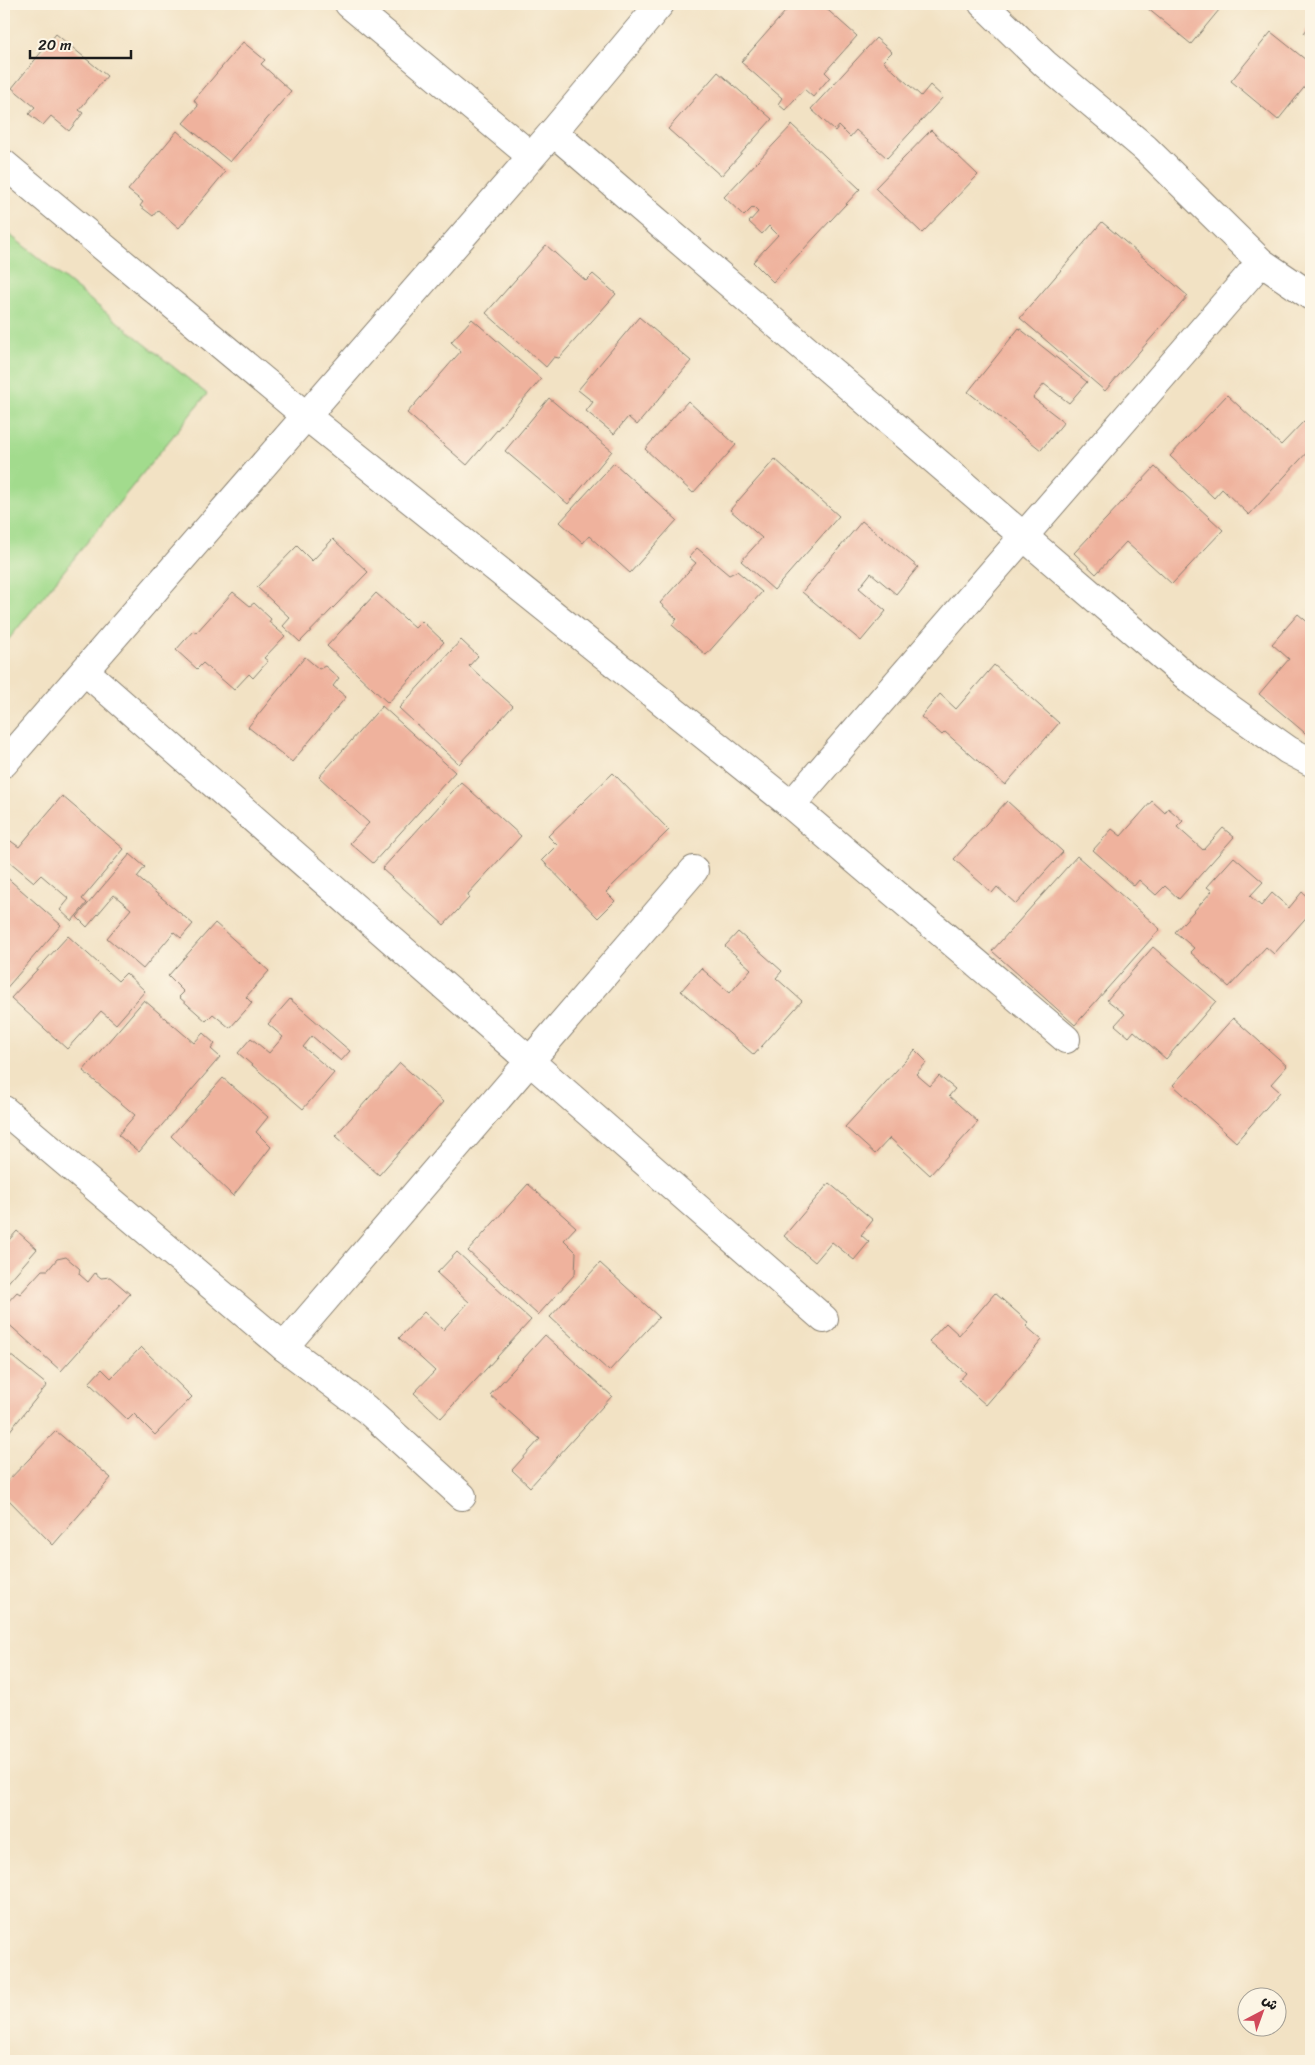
<svg xmlns="http://www.w3.org/2000/svg" width="1315" height="2065" viewBox="0 0 1315 2065" font-family="Sriracha,'Playpen Sans Arabic',sans-serif">
	<rect width="100%" height="100%" fill="#fcf5e5"/>
	<filter id="ink" filterUnits="userSpaceOnUse"><feTurbulence type="fractalNoise" baseFrequency=".02" numOctaves="2"/><feDisplacementMap in="SourceGraphic" scale="10" xChannelSelector="R" yChannelSelector="G"/><feConvolveMatrix kernelMatrix="1 2 1 2 8 2 1 2 1" color-interpolation-filters="sRGB"/></filter>
	<filter id="wash" filterUnits="userSpaceOnUse"><feTurbulence type="fractalNoise" baseFrequency=".0096" numOctaves="4" result="noise"/><feDisplacementMap in="SourceGraphic" scale="20" xChannelSelector="R" yChannelSelector="G"/><feGaussianBlur stdDeviation="1.12" result="paint"/><feColorMatrix in="noise" values="0 0 0 0 0 0 0 0 0 0 0 0 0 0 0 0 0 1.4 0 .05"/><feComposite in="paint" operator="in"/></filter>
	<g filter="url(#wash)">
		<rect width="100%" height="100%" fill="#f2e2c4"/>
		<!-- green -->
		<path fill="#a2db8d" stroke="#5f7c54" d="M4,230L207,394L4,645Z"/>
		<g id="blocks">
			<!-- building -->
			<g fill="#efb29d">
				<path d="M792,4H821L857,36L825,72L830,77L813,97L804,89L785,110L778,104L782,98L741,62Z"/>
				<path d="M1151,4H1224L1191,44L1147,8Z"/>
				<path d="M1311,24V39L1304,33Z"/>
				<path d="M1271,32L1311,64V79L1278,120L1231,81Z"/>
				<path d="M56,34L107,76L79,110L83,113L69,131L51,116L43,125L29,114L35,107L12,88Z"/>
				<path d="M876,38L892,52L883,61L921,96L930,85L943,97L887,158L856,130L850,137L839,126L835,131L811,109Z"/>
				<path d="M243,42L265,60L261,64L291,91L230,162L183,123L198,106L194,100Z"/>
				<path d="M718,72L772,119L721,176L668,129Z"/>
				<path d="M792,125L860,189L773,282L753,262L778,235L769,226L762,234L749,222L758,212L753,207L744,216L724,197Z"/>
				<path d="M931,130L978,175L922,233L875,188Z"/>
				<path d="M177,131L225,172L179,228L158,210L153,216L140,206L143,202L128,190Z"/>
				<path d="M1102,222L1188,296L1105,391L1020,318Z"/>
				<path d="M546,245L586,281L593,274L616,294L559,358L554,357L546,367L486,313Z"/>
				<path d="M639,317L691,361L637,425L628,417L614,434L586,411L593,402L578,390Z"/>
				<path d="M472,319L541,379L467,465L407,413L461,351L451,342Z"/>
				<path d="M1019,328L1087,382L1069,403L1044,384L1033,398L1064,422L1041,450L968,392Z"/>
				<path d="M1227,395L1281,445L1304,421L1311,427V448L1249,515L1222,489L1214,498L1170,456Z"/>
				<path d="M549,398L612,451L568,504L505,451Z"/>
				<path d="M688,401L736,445L693,493L645,449Z"/>
				<path d="M775,459L839,516L774,590L741,561L762,538L730,510Z"/>
				<path d="M614,463L677,520L630,573L589,536L583,543L560,522Z"/>
				<path d="M1155,467L1223,530L1172,584L1126,542L1096,574L1074,553Z"/>
				<path d="M862,521L918,567L896,594L871,573L859,588L886,611L861,641L802,592Z"/>
				<path d="M333,539L368,572L300,642L283,626L290,618L257,587L297,546L312,561Z"/>
				<path d="M697,548L729,575L737,571L762,592L706,655L672,625L677,619L660,603L696,563L689,557Z"/>
				<path d="M233,592L250,606L254,603L271,619L269,622L285,636L264,658L268,661L253,678L249,674L234,690L203,663L197,669L176,650L193,631L196,633Z"/>
				<path d="M376,593L415,628L422,621L444,642L388,703L327,646Z"/>
				<path d="M1298,614L1311,625V738L1259,694L1289,659L1272,644Z"/>
				<path d="M461,640L478,656L469,666L513,706L459,764L399,708Z"/>
				<path d="M305,657L319,669L325,666L339,678L333,686L346,697L292,762L248,727Z"/>
				<path d="M994,665L1059,723L1005,785L945,732L942,735L921,717L940,694L956,709Z"/>
				<path d="M382,706L455,772L373,863L350,843L369,823L319,777Z"/>
				<path d="M613,773L669,830L606,892L615,901L598,918L542,860L557,845L548,836Z"/>
				<path d="M461,782L521,836L468,894L469,898L444,925L382,869Z"/>
				<path d="M62,796L124,849L82,899L87,903L72,921L60,910L69,899L41,875L34,882L4,857V845L8,839L19,847Z"/>
				<path d="M1007,801L1063,852L1016,904L997,887L992,893L954,859Z"/>
				<path d="M1152,801L1165,813L1168,808L1183,821L1177,827L1203,850L1223,828L1234,837L1179,899L1165,886L1156,895L1139,880L1134,886L1093,850L1112,829L1121,836Z"/>
				<path d="M130,854L145,867L137,877L193,924L181,938L174,932L143,969L107,938L131,909L114,895L87,927L77,917Z"/>
				<path d="M1077,856L1160,929L1075,1025L992,951Z"/>
				<path d="M1234,857L1263,882L1250,896L1261,906L1272,893L1289,908L1302,892L1311,900V912L1274,954L1266,947L1229,987L1190,952L1194,948L1175,932L1212,891L1207,887Z"/>
				<path d="M4,875L61,925L4,991Z"/>
				<path d="M215,923L269,971L246,997L252,1003L230,1028L213,1014L206,1021L179,997L184,992L168,976Z"/>
				<path d="M738,932L782,971L776,978L802,1001L754,1055L681,991L701,968L730,993L751,969L725,946Z"/>
				<path d="M68,936L118,981L126,973L145,991L116,1024L101,1011L67,1049L11,998Z"/>
				<path d="M1153,947L1216,1001L1166,1059L1134,1031L1129,1037L1115,1025L1125,1014L1107,1000Z"/>
				<path d="M290,999L350,1051L341,1061L312,1036L303,1047L334,1073L303,1109L238,1053L251,1038L269,1053L283,1037L268,1024Z"/>
				<path d="M144,1000L194,1043L203,1033L215,1044L211,1049L220,1057L139,1152L118,1135L135,1115L83,1071Z"/>
				<path d="M1233,1018L1287,1066L1271,1084L1280,1092L1236,1142L1173,1085Z"/>
				<path d="M915,1050L927,1062L916,1074L930,1086L939,1076L955,1089L949,1096L978,1122L930,1175L890,1138L875,1154L845,1127Z"/>
				<path d="M400,1063L443,1102L379,1175L335,1136Z"/>
				<path d="M223,1078L268,1117L256,1132L271,1147L233,1196L171,1136Z"/>
				<path d="M829,1183L873,1220L861,1235L869,1242L854,1260L832,1242L815,1262L784,1236Z"/>
				<path d="M528,1184L576,1227L564,1240L576,1252L575,1274L538,1315L468,1251Z"/>
				<path d="M17,1231L37,1249L4,1287V1238L8,1241Z"/>
				<path d="M457,1252L531,1320L441,1418L414,1393L435,1371L399,1338L424,1312L443,1330L469,1302L437,1273Z"/>
				<path d="M66,1257L80,1269L79,1274L88,1282L95,1273L101,1278L110,1277L130,1294L61,1371L4,1320V1306L17,1292L20,1294L42,1270H48L57,1259Z"/>
				<path d="M600,1263L659,1317L609,1371L550,1317Z"/>
				<path d="M995,1293L1029,1323L1026,1326L1042,1340L986,1405L959,1381L966,1373L929,1341L946,1323L959,1335Z"/>
				<path d="M545,1335L612,1396L530,1487L512,1470L540,1439L490,1395Z"/>
				<path d="M141,1347L192,1397L155,1435L134,1414L128,1420L89,1383L102,1369L111,1378Z"/>
				<path d="M4,1350L47,1385L4,1438Z"/>
				<path d="M56,1431L111,1478L53,1545L4,1495V1485Z"/>
			</g>
		</g>
	</g>
	<g filter="url(#ink)">
		<use href="#blocks" fill-opacity="0" stroke="#877f70" stroke-width="1"/>
		<g fill="none" stroke-linecap="round" stroke-linejoin="round">
			<!-- minor casing -->
			<g stroke="#877f70" stroke-width="30">
				<g id="minor">
					<path d="M349,4L531,156"/>
					<path d="M983,4L1045,64L1145,148L1261,262L1311,296"/>
					<path d="M553,132L1194,683L1288,750L1311,762"/>
					<path d="M4,164L305,415L791,805L1066,1039"/>
					<path d="M85,671L824,1319"/>
					<path d="M4,763L553,132L660,4"/>
					<path d="M791,805L1261,262"/>
					<path d="M4,1110L284,1347L366,1409L462,1496"/>
					<path d="M284,1347L694,870"/>
				</g>
			</g>
			<!-- minor -->
			<use href="#minor" stroke="#fff" stroke-width="28"/>
		</g>
	</g>
	<!-- margin -->
	<rect width="1315" height="2065" fill="none" stroke="#fcf5e5" stroke-width="20"/>
	<!-- north arrow -->
	<g transform="translate(1262 2012) rotate(41)"><circle r="24" fill="#fcf5e5" stroke="#a29e95"/>
	<path d="M0-4L9 19L0 12L-9 19Z" fill="#d1495b"/>
	<text y="-8" font-size="14" font-weight="bold" text-anchor="middle" fill="#1c1c1c">ش</text>
	</g>
	<!-- scale -->
	<path d="M30 50v8h101v-8" fill="none" stroke="#1c1c1c" stroke-width="2.5"/>
	<text x="38" y="50" font-size="15" fill="#1c1c1c" stroke="#fcf5e5" stroke-width="4" paint-order="stroke">20 m</text>
</svg>
